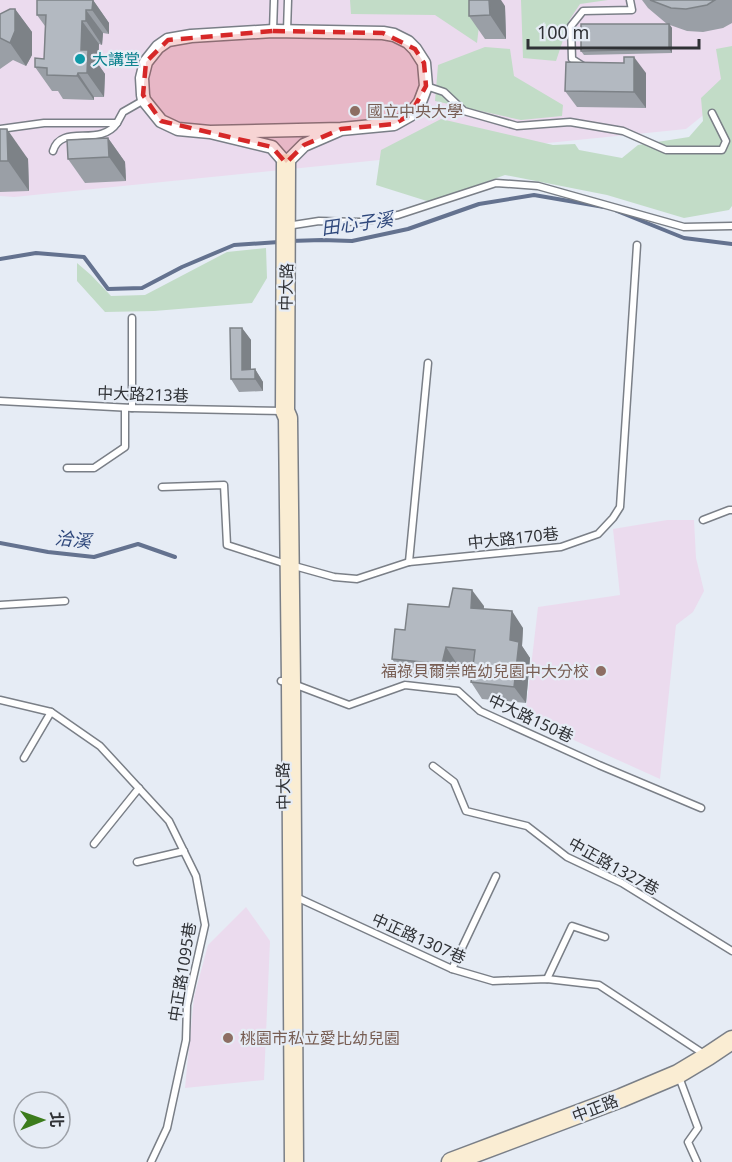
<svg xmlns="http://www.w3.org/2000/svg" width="732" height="1162" viewBox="0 0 732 1162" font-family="'Noto Sans','Noto Sans TC',sans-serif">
	<rect width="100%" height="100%" fill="#e6ecf5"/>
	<!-- education -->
	<g fill="#ebdbee">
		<path d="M0,0H732V92L686,129L14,197L0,196Z"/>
		<path d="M667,520H694L696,558L704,591L693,612L676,625L660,779L525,718L538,607L620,595L613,529Z"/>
		<path d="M246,907L270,941L264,1080L185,1088L194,997L208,945Z"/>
	</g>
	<!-- green -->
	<g fill="#c2dcc7">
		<path d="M350,0H483H482L477,43L435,15L351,14Z"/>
		<path d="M521,0H608L580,4L570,19L556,61L523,58Z"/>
		<path d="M732,46V206L729,210L684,218L607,195L505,175L430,202L376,185L381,150L441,119L553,145L575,144L579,150L622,158L638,145L689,137L703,121L701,98L721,79L716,49Z"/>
		<path d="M485,47L510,49L514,76L563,105L562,116L521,120L435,101L438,65Z"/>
		<path d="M266,248L267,278L252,303L154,311L105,312L77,281V263L91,275L111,296L145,295L227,252Z"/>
	</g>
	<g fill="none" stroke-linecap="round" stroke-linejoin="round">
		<!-- stream -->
		<g stroke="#64728f" stroke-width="4">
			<path d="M617,211L684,238L732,244"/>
			<path d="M290,241L322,240L352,241L408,229L479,204L534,195L604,207"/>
			<path d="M0,259L36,253L84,257L108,289L142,288L182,267L234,245L279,242"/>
			<path d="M0,543L48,552L94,557L138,544L175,557"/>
		</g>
		<!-- lane casing -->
		<g stroke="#7a7f87" stroke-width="9">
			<g id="lane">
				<path d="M273,31L274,0"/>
				<path d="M287,31L288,0"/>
				<path d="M583,66L572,59L571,26L583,11L632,10L630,0"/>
				<path d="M426,86L444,92L464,111L517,126L570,122L623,131L666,150H722L726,141L712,113"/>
				<path d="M0,129L44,123H117L123,112L144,100"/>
				<path d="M53,151C61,123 100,148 117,123"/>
				<path d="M287,226L319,221L360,222L398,215L496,183L538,186L684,227L732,226"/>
				<path d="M132,318V408"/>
				<path d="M0,401L132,408L284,411"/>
				<path d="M67,468H94L125,447V408"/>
				<path d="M162,487L224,485L227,545L280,562L334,577L357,579L409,562L561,547L598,534L613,518L620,507L637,245"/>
				<path d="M703,520L729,510H732"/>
				<path d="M409,562L428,363"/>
				<path d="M0,605L65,601"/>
				<path d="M281,681L291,683L349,705L405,685L458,691L480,711L599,765L701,808"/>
				<path d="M0,700L51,712L100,746L169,821L196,876L205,925L187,1005L186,1040L167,1128L151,1162"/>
				<path d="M24,758L51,712"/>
				<path d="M433,766L454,782L466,811L527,826L567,857L622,883L732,951"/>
				<path d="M94,844L139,788"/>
				<path d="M137,862L184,851"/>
				<path d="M296,897L452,969L493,981L547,979L599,985L704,1054"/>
				<path d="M452,969L496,876"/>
				<path d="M547,979L572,926L605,937"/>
				<path d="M679,1077L698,1128L688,1142L697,1162"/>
			</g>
		</g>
		<!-- street casing -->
		<g stroke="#7a7f87" stroke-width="15">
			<path id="street" d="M210,132L341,129L394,124L410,115L420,102L426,86L424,63L415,49L408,42L394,35L383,33L273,31L191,36L168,40L158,47L146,62L142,78L143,95L144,100L161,121L178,129L210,132L272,147L286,163L304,145L341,129"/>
		</g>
		<!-- secondary casing -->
		<g stroke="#7a7f87" stroke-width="21">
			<g id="secondary">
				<path d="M286,163L285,411L288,418L291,683L294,1162"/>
				<path d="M451,1162L621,1098L678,1074L708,1056L732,1040"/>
			</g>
		</g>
		<!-- lane -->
		<use href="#lane" stroke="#fff" stroke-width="6"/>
		<!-- street -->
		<use href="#street" stroke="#fff" stroke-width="12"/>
		<!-- secondary -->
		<use href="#secondary" stroke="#faedd3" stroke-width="18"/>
	</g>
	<!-- wall -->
	<g fill="#9a9fa6">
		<path d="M93,0L109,23V34L103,33L102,45L99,44L98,64L105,74L104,97H94V100L63,99L58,91H52L35,67L44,59L45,26L37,15Z"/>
		<path d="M642,0H732V23L723,28L703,32L687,31L670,25L672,28V53L584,55L581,51L667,24L648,8Z"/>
		<path d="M505,6L506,39H485L469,16Z"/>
		<path d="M15,9L32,32V55L26,66L13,60L0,69V14Z"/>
		<path d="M646,73V108L577,107L565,91Z"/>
		<path d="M0,129L28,159L29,191L0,192Z"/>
		<path d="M108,138L125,162L126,181L85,183L68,159Z"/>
		<path d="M242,328L251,340V369H255L263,382V391L239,392L231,379Z"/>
		<path d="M484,606V609L523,628L522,646L530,658L526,703L482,699L471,682L473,665L457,664L454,680L403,675L392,659L405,630L449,607Z"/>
	</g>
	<!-- shaded-wall -->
	<g fill="#7d8287">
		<path d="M82,0H93L109,23V34L92,10H90V11Z"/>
		<path d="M489,0H501L505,6L506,39L490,15Z"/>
		<path d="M15,9L32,32V55L26,66L10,43Z"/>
		<path d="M86,10L103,33L102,45L86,21Z"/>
		<path d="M82,21L99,44L98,64L105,74L104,97L87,73L81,50Z"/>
		<path d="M669,24L672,28V53L669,49Z"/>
		<path d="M634,57L646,73V108L634,92Z"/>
		<path d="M78,73L94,97V100L77,76Z"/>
		<path d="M7,129L28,159L29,191L8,161Z"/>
		<path d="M108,138L125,162L126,181L109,157Z"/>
		<path d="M242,328L251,340V379L242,370Z"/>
		<path d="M255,369L263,382V391L255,379Z"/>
		<path d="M472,590L484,606L482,624L471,608Z"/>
		<path d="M512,611L523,628L522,646L530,658L526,703L514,687L510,640Z"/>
		<path d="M446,647L457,664L454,680L442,664Z"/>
	</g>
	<!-- building -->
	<g fill="#b3b9c1" stroke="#7d8287" stroke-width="1.5">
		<path d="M37,0H93L92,10H86V21H82L81,50H88L87,73H78L77,76L47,75V68L35,67V58L44,59L46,15H37Z"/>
		<path d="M469,0H489L490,15L469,16Z"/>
		<path d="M650,0H715L707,5L686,9L671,8Z"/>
		<path d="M10,9H15V31L10,43L0,38V14Z"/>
		<path d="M581,24H669V49L581,51Z"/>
		<path d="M624,57H634V92L565,91L566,62L624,63Z"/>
		<path d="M0,129H7L8,161H0Z"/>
		<path d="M108,138L109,157L68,159L67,140Z"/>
		<path d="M230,328H242V370L255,369V379H231Z"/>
		<path d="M453,588L472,590L471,608L512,611L510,640L519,642L514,687L471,682L475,650L446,647L442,664L392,659L395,629L405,630L408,604L449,607Z"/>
	</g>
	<!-- marked area -->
	<path fill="#d62828" fill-opacity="0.2" stroke="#d62828" stroke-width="4.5" stroke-dasharray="12 8" stroke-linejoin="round" d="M273,31L383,33L415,49L424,63L426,86L410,115L394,124L341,129L304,145L286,163L272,147L161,121L143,95L146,62L168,40Z"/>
	<!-- markers -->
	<circle fill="#0f9aa8" stroke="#e6ecf5" stroke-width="2" cx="80" cy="59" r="6"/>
	<g fill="#8d6e63" stroke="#e6ecf5" stroke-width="2">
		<circle cx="355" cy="111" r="6"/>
		<circle cx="601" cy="671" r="6"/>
		<circle cx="228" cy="1038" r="6"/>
	</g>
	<g text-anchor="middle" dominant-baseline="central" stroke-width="4.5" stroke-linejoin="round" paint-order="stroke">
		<!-- culture labels -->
		<g font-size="16" fill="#0d838f" stroke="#e6ecf5" text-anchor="start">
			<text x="92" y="59">大講堂</text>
		</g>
		<!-- education labels -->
		<g font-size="16" fill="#785e54" stroke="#e6ecf5" text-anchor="start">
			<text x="367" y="111">國立中央大學</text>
			<text x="589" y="671" text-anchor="end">福祿貝爾崇皓幼兒園中大分校</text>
			<text x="240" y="1038">桃園市私立愛比幼兒園</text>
		</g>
		<!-- street labels -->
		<g font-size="16" fill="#2f3135" stroke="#e6ecf5">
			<text transform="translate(286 287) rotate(-89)">中大路</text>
			<text transform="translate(143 394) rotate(2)">中大路213巷</text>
			<text transform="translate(513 538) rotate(-6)">中大路170巷</text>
			<text transform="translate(531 718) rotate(25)">中大路150巷</text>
			<text transform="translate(283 786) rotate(-91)">中大路</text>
			<text transform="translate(614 866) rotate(29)">中正路1327巷</text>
			<text transform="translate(419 938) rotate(24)">中正路1307巷</text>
			<text transform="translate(182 972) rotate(-81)">中正路1095巷</text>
			<text transform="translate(595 1108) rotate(-21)">中正路</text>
		</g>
		<!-- water labels -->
		<g font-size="18" font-style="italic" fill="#2e477b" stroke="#e6ecf5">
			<text transform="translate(357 223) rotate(-8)">田心子溪</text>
			<text transform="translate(73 539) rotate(6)">洽溪</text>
		</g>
	</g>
	<!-- north arrow -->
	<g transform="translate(42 1120) rotate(89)"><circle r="28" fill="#e6ecf5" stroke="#9da1a8" stroke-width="1.5"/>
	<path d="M0-4.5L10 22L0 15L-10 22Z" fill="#3c7c1c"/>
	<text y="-9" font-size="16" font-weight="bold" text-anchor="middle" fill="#2f3135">北</text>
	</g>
	<!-- scale -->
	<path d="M528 39v9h171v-9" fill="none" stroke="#2f3135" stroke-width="3"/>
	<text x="537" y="39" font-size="18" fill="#2f3135" stroke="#e6ecf5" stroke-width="4.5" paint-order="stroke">100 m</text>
</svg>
